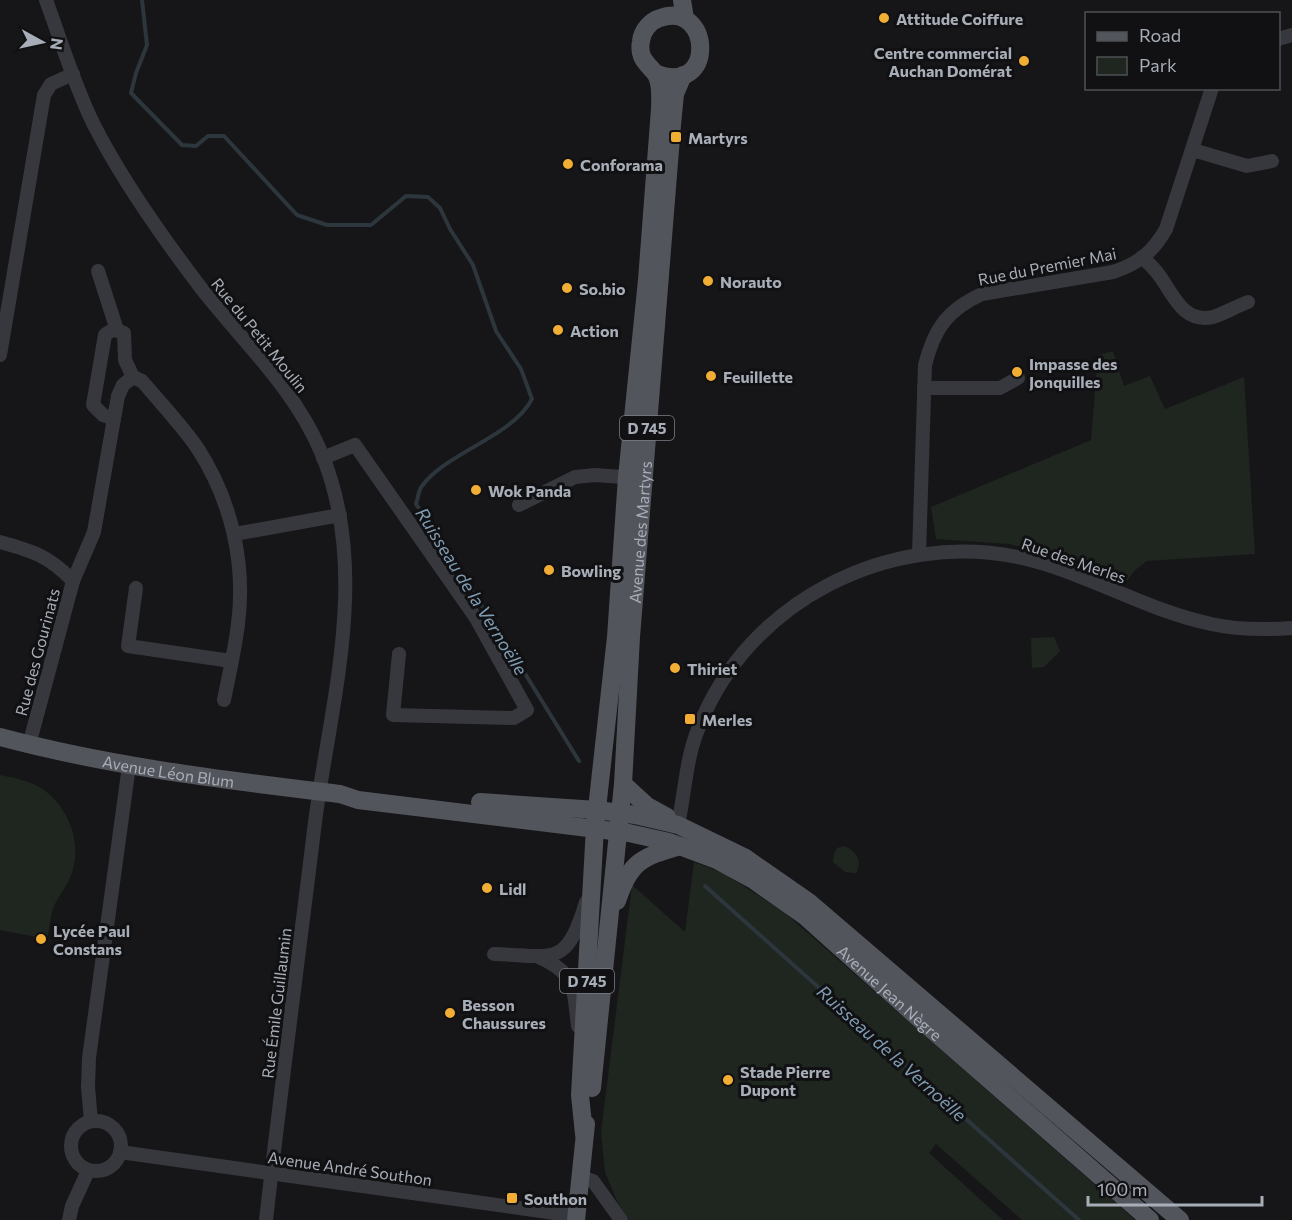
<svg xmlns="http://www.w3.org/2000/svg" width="1292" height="1220" viewBox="0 0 1292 1220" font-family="Commissioner,sans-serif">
	<rect width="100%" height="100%" fill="#161618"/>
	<!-- green -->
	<g fill="#1e261f">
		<path d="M1113,351L1124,386L1150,376L1165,409L1244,377L1255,554L1147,561L1134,571L1127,581L1062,557L1009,544L936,539L931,507L1091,440L1098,355Z"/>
		<path d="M1054,637L1060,651L1044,667L1032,668L1031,638Z"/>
		<path d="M0,775C15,778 31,781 44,790C68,808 81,840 73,869C70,882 62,891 56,902C50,912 50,927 47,939L0,930Z"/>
		<path d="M844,846C856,851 863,861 856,873L845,872L833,862L834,853L837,848Z"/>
		<path d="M694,862L725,874L785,913L1135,1220H1022L936,1144L929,1153L1003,1220H629L617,1201L605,1172L601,1132L632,885L685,932Z"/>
	</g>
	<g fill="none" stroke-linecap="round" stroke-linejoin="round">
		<!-- stream -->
		<g stroke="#2c363c" stroke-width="4">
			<path d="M142,0L147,45L136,73L131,93L182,145L196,146L208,136H224L297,215L327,225H371L406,196L428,197L440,208L450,229L473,265L496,331L521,369L532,399C512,437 447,452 422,486C418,491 418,499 416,504L508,646L579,761"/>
			<path d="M705,886L1079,1220"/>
		</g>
		<!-- minor -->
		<g stroke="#37383d" stroke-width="14">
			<path d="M46,0C61,41 74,84 93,123C121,179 163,238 201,288C243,342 294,388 321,452C371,571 331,700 315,822C299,954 281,1087 266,1220"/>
			<path d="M1278,39L1292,35"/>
			<path d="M1193,150L1247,166L1272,161"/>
			<path d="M1142,257C1148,263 1154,268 1159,275C1173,294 1183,324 1213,317C1225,313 1237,306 1248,302"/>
			<path d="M98,271L117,330"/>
			<path d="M0,355L44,95L51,84L73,74"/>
			<path d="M924,388H1000L1018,378"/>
			<path d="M114,419L103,415L93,405L105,335C111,329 116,330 124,333L125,360L133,377"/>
			<path d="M323,458L355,445L476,618L527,710L514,718L393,715L399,654"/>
			<path d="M519,505L575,477L595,475L636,478"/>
			<path d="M235,534L340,515"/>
			<path d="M0,542C33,551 49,556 73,581"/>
			<path d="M919,554L925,365C934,329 947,310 982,294L1113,272C1138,264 1153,252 1166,229L1212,88"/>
			<path d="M136,588L128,646L231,661"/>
			<path d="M29,745L73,581L94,532L118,396L123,385L133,377L142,381L149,389C165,408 184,428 198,449C231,500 246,563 238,624C235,649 229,675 224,700"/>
			<path d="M678,825C685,792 686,757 699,727C748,601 890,529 1022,558C1087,573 1145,610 1211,624C1238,630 1264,630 1292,628"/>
			<path d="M494,954C555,956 566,968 586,902"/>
			<path d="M539,957C577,974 573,988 578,1026"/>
			<path d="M91,1121L88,1087L89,1058L129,766"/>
			<circle cx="96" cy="1146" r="25"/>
			<path d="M120,1152L576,1216"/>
			<path d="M580,1177L593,1181L621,1220"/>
			<path d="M69,1220L72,1206L88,1171"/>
		</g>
		<!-- major -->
		<g stroke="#53555c" stroke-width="18">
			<path d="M682,0L685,19"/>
			<path id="s1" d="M0,737C112,767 225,780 340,794L358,800L629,833L669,842L717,860L752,879L806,917L914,1014L1150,1220"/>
			<path d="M623,784L647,806L667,817"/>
			<path d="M480,802L597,810L635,815L678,825L744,857L810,903L1180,1220"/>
			<path d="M617,901C630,861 642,857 680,846"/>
			<path id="s2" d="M592,1088L623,784L631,637L672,125L675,94L683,75"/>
			<path d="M584,1134L580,1095L595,827L616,637L627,477L647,280L660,109C660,98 662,82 655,73C646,62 638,58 641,41C642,31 650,21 660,18C712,0 717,98 655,73"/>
			<path d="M576,1220L586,1124"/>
		</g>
	</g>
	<!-- markers -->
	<g fill="#f2ad35" stroke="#111113" stroke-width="2">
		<circle cx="884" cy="18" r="6"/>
		<circle cx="1024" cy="61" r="6"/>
		<rect x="670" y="131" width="12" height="12" rx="3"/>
		<circle cx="568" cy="164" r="6"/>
		<circle cx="708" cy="281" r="6"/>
		<circle cx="567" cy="288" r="6"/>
		<circle cx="558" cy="330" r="6"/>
		<circle cx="1017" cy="372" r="6"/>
		<circle cx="711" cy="376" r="6"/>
		<circle cx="476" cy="490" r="6"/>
		<circle cx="549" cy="570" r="6"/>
		<circle cx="675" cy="668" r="6"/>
		<rect x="684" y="713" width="12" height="12" rx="3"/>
		<circle cx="487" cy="888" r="6"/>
		<circle cx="41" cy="939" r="6"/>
		<circle cx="450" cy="1013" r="6"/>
		<circle cx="728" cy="1080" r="6"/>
		<rect x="506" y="1192" width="12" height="12" rx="3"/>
	</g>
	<g text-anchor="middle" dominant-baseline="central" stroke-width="6" stroke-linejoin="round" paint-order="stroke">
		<!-- shield labels -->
		<g fill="#111113" stroke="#7b7f86" stroke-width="1.5">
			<rect x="620" y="416" width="54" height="24" rx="4.5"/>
			<rect x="560" y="969" width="54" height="24" rx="4.5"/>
		</g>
		<g font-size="15" font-weight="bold" fill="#a8aeb8">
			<text x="647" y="428">D 745</text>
			<text x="587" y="981">D 745</text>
		</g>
		<!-- poi labels -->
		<g font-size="16" font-weight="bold" fill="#a8aeb8" stroke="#111113" text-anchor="start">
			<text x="896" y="18">Attitude Coiffure</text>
			<text x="1012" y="52" text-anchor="end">Centre commercial<tspan x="1012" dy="18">Auchan Domérat</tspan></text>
			<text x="688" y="137">Martyrs</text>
			<text x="580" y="164">Conforama</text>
			<text x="720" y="281">Norauto</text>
			<text x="579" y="288">So.bio</text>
			<text x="570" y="330">Action</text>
			<text x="1029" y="363">Impasse des<tspan x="1029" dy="18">Jonquilles</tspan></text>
			<text x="723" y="376">Feuillette</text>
			<text x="488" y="490">Wok Panda</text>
			<text x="561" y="570">Bowling</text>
			<text x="687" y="668">Thiriet</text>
			<text x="702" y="719">Merles</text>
			<text x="499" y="888">Lidl</text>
			<text x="53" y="930">Lycée Paul<tspan x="53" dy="18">Constans</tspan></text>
			<text x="462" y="1004">Besson<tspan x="462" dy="18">Chaussures</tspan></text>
			<text x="740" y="1071">Stade Pierre<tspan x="740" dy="18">Dupont</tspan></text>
			<text x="524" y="1198">Southon</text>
		</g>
		<!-- street labels -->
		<g font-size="16" fill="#a8aeb8" stroke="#111113">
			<text transform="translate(1047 266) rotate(-11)">Rue du Premier Mai</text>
			<text transform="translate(260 335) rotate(51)">Rue du Petit Moulin</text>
			<text stroke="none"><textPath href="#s2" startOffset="558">Avenue des Martyrs</textPath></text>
			<text transform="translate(1074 560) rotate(19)">Rue des Merles</text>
			<text transform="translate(37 652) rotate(-75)">Rue des Gourinats</text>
			<text stroke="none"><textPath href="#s1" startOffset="172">Avenue Léon Blum</textPath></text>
			<text stroke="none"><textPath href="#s1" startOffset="948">Avenue Jean Nègre</textPath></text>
			<text transform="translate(276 1003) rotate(-83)">Rue Émile Guillaumin</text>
			<text transform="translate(350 1168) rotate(8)">Avenue André Southon</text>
		</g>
		<!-- water labels -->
		<g font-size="18" font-style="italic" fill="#7f9cb3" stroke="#111113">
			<text transform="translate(472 591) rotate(58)">Ruisseau de la Vernoëlle</text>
			<text transform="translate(892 1053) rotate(42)">Ruisseau de la Vernoëlle</text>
		</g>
	</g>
	<!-- legend -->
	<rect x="1085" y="12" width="195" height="78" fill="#111113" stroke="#4d5055" stroke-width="1.5"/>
	<rect x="1097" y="32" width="30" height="9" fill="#53555c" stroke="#4d5055" stroke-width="1.5"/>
	<text x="1139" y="42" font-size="18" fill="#a8aeb8">Road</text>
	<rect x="1097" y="57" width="30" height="18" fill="#1e261f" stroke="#4d5055" stroke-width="1.5"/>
	<text x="1139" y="72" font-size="18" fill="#a8aeb8">Park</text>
	<!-- north arrow -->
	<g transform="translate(42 42) rotate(98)" stroke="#111113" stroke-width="4.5" paint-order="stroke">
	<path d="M0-4.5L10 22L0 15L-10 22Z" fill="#a8aeb8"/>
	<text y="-9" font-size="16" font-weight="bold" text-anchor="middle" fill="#a8aeb8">N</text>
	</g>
	<!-- scale -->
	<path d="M1088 1196v9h174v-9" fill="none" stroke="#a8aeb8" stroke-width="3"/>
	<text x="1097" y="1196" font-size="18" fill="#a8aeb8" stroke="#111113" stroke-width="4.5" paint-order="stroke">100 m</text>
</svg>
